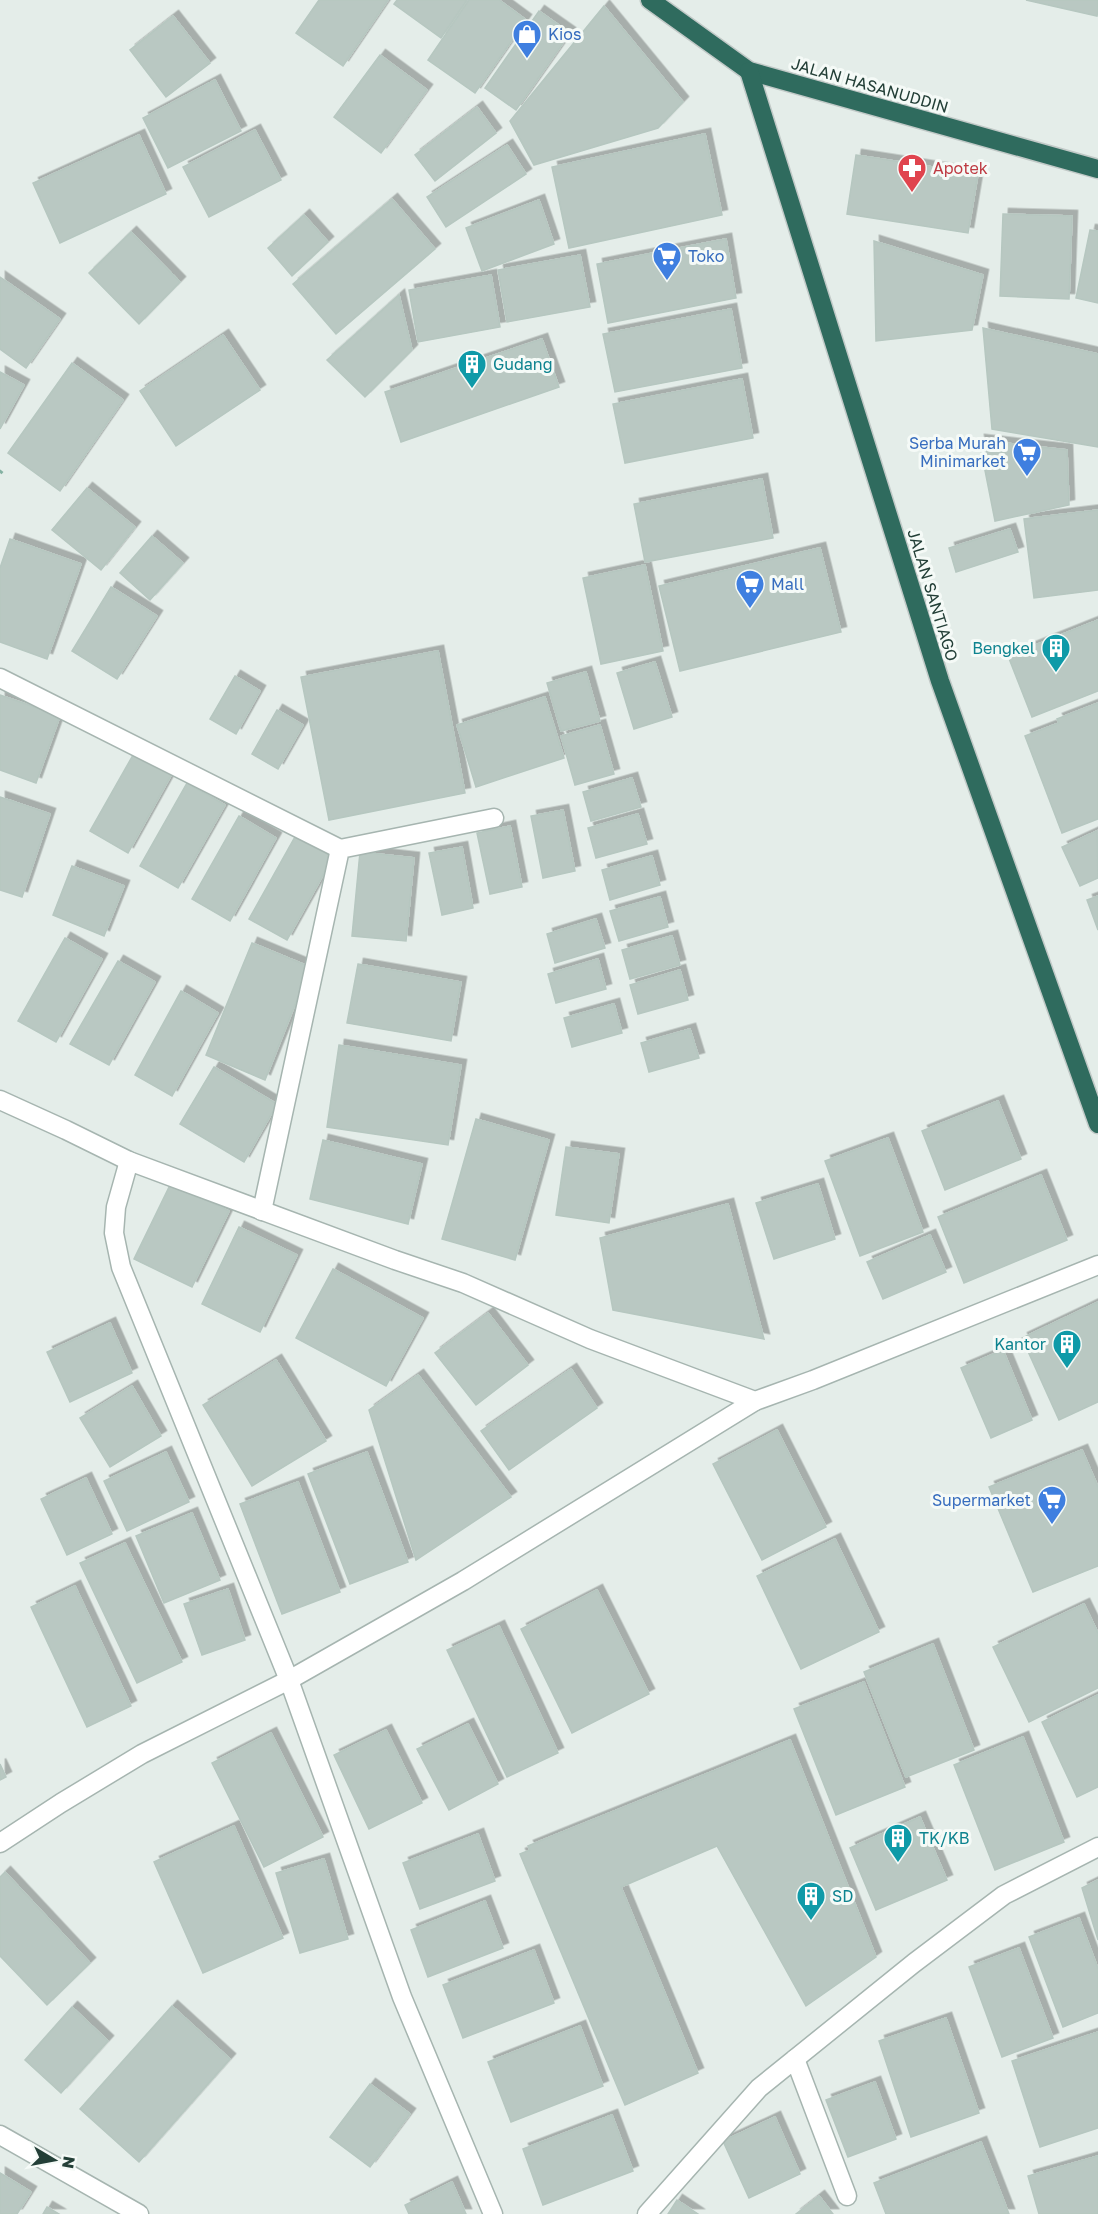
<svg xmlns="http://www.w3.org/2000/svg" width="1098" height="2214" viewBox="0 0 1098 2214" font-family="'Golos Text',sans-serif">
	<defs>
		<filter id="shadow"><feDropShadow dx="5.5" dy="-5.5" stdDeviation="0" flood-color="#0004"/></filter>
	</defs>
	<rect width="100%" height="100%" fill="#e4ede9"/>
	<!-- building -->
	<g fill="#b9c8c2" stroke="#b6c7c0" stroke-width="1.5" filter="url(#shadow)">
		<path d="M319,0H388L343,66L296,33Z"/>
		<path d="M397,0H467L441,38L394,4Z"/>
		<path d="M469,0H499L526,20L475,93L428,60Z"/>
		<path d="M1026,0H1098V11L1097,16Z"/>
		<path d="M604,6L683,102L658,128L534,165L510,121Z"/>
		<path d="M539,11L570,33L516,110L485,88Z"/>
		<path d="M173,16L210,63L166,97L130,50Z"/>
		<path d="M380,55L427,90L381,153L334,117Z"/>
		<path d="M215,80L241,131L168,168L143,118Z"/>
		<path d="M477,107L496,133L435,181L415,155Z"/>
		<path d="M255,130L281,180L209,217L183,167Z"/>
		<path d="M705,134L722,215L569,248L552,167Z"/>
		<path d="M139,135L166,194L60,243L33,183Z"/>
		<path d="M507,145L526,174L446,227L427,197Z"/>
		<path d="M856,155L978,174L968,233L847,214Z"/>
		<path d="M392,199L435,249L336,334L293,284Z"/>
		<path d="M539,200L554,244L482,271L466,228Z"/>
		<path d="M1003,214L1072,216L1069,299L1000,296Z"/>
		<path d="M304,215L328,242L292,276L268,248Z"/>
		<path d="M1090,230L1098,231V303L1076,298Z"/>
		<path d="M131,232L180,282L139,324L89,273Z"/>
		<path d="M726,239L736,298L608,323L597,264Z"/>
		<path d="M874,241L983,275L972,330L876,341Z"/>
		<path d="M580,255L590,307L507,322L498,270Z"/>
		<path d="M491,275L500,327L418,342L409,290Z"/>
		<path d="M0,277L60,319L26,368L0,349Z"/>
		<path d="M399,295L412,350L365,397L327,360Z"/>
		<path d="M731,309L742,368L615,392L603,334Z"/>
		<path d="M983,328L1098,354V447L992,429Z"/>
		<path d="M223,335L260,390L176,446L140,391Z"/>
		<path d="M542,339L559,387L401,442L385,392Z"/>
		<path d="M72,363L123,400L60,491L8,453Z"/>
		<path d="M0,372L24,385L0,429Z"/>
		<path d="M742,379L753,438L625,463L613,404Z"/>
		<path d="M979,440L1067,450L1069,505L995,521Z"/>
		<path d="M762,479L773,538L645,562L634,504Z"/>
		<path d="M87,488L135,527L101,570L52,530Z"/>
		<path d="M1098,510V590L1034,598L1024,519Z"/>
		<path d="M1010,529L1018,552L956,572L949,548Z"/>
		<path d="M152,536L183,563L150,600L120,573Z"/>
		<path d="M10,539L81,564L47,659L0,642V568Z"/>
		<path d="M820,548L841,632L680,671L659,586Z"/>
		<path d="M645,565L663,651L601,664L583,578Z"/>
		<path d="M111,587L157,616L117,679L72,651Z"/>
		<path d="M1098,620V691L1032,717L1008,656Z"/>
		<path d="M438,651L465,793L329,820L301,677Z"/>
		<path d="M655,662L672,717L634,729L617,673Z"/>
		<path d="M586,672L600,721L561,731L547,683Z"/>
		<path d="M235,676L260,691L236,734L210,719Z"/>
		<path d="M0,695L60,716L36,783L0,770Z"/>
		<path d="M545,697L564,758L476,787L457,725Z"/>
		<path d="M1098,703V819L1062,833L1025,736L1059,723L1057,719Z"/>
		<path d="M277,710L303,725L278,769L252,754Z"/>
		<path d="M600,725L614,774L575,785L561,736Z"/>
		<path d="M137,748L174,770L128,853L90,831Z"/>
		<path d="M632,778L641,807L591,821L583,792Z"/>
		<path d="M187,783L225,805L178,888L140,866Z"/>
		<path d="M0,797L50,814L22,897L0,890Z"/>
		<path d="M563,810L575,871L543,878L531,816Z"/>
		<path d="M638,814L647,844L596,858L588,828Z"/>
		<path d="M239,816L276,838L230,921L192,899Z"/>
		<path d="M510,826L522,887L490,894L477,833Z"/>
		<path d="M1097,831L1098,878L1080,886L1062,847Z"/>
		<path d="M296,835L333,857L287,940L249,919Z"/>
		<path d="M462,847L473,908L442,915L429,853Z"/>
		<path d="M360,852L414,858L406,941L352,936Z"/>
		<path d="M652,856L660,885L610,900L602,870Z"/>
		<path d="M72,866L124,886L104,936L53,915Z"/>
		<path d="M1098,896V930L1087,900Z"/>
		<path d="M660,897L668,927L619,941L610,911Z"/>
		<path d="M596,919L605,948L555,963L547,934Z"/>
		<path d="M672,936L680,965L630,979L622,950Z"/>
		<path d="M65,938L102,959L56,1042L18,1021Z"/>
		<path d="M252,943L310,967L265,1080L206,1055Z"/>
		<path d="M598,959L606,989L556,1003L548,974Z"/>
		<path d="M118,961L155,982L109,1065L70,1044Z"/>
		<path d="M358,964L461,982L451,1041L347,1023Z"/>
		<path d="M680,970L688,1000L638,1014L630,985Z"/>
		<path d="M181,991L218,1013L172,1096L135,1075Z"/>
		<path d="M614,1004L622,1033L572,1047L564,1018Z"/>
		<path d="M690,1029L699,1058L649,1072L641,1043Z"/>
		<path d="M339,1045L461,1065L448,1145L327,1127Z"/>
		<path d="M214,1067L277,1104L244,1162L180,1124Z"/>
		<path d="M998,1101L1021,1159L945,1190L922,1131Z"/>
		<path d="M476,1119L549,1140L515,1260L442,1239Z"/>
		<path d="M888,1138L923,1232L860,1256L825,1161Z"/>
		<path d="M323,1140L422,1164L408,1224L310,1199Z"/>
		<path d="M566,1147L619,1154L609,1223L556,1215Z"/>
		<path d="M1041,1175L1067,1240L964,1283L938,1217Z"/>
		<path d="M171,1183L229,1211L192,1287L134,1259Z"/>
		<path d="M818,1184L835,1239L774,1259L756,1203Z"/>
		<path d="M728,1204L764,1339L613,1310L600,1238Z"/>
		<path d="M239,1227L297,1255L260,1332L202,1304Z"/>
		<path d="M930,1235L946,1272L883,1299L867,1262Z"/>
		<path d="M333,1269L423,1318L386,1386L296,1338Z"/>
		<path d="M1098,1302V1402L1059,1420L1022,1338Z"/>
		<path d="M488,1313L528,1365L476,1405L435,1353Z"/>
		<path d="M110,1323L132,1373L70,1402L47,1352Z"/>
		<path d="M1003,1350L1032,1420L991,1438L961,1368Z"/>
		<path d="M276,1360L326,1441L252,1486L203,1405Z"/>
		<path d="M571,1369L597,1408L509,1470L481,1431Z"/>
		<path d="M418,1375L511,1497L416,1560L369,1410Z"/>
		<path d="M132,1386L161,1436L110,1467L80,1418Z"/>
		<path d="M777,1430L826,1527L762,1560L713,1464Z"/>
		<path d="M1082,1450L1098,1487V1566L1033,1592L989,1487Z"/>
		<path d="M166,1452L189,1502L127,1531L104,1481Z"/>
		<path d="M367,1452L408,1562L350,1584L308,1474Z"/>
		<path d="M86,1478L112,1534L67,1555L41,1499Z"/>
		<path d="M298,1482L340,1592L282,1614L240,1504Z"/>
		<path d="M192,1513L220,1580L164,1603L136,1536Z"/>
		<path d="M835,1539L879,1632L801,1669L757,1576Z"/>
		<path d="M125,1543L182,1662L137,1683L80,1563Z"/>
		<path d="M75,1586L131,1706L87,1727L31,1607Z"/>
		<path d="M228,1589L245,1640L202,1655L184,1604Z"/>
		<path d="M597,1590L649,1694L572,1733L521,1629Z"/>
		<path d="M1084,1604L1098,1633V1688L1029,1722L993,1647Z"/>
		<path d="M499,1626L558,1753L507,1777L447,1650Z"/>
		<path d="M933,1644L974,1750L906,1777L864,1672Z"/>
		<path d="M864,1682L905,1787L836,1815L794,1709Z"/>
		<path d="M1098,1695V1787L1077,1797L1042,1722Z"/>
		<path d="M468,1724L498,1784L449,1810L417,1749Z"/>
		<path d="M386,1730L422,1803L369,1829L334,1755Z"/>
		<path d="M271,1733L323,1837L264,1867L212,1763Z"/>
		<path d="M1023,1737L1064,1842L995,1870L954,1765Z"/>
		<path d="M790,1740L876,1957L806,2006L717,1846L621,1887L698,2073L625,2105L520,1854L530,1850L528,1846Z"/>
		<path d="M0,1764L6,1777L0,1780Z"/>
		<path d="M920,1817L947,1880L876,1910L850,1848Z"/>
		<path d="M234,1826L283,1938L203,1973L154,1862Z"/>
		<path d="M478,1834L495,1881L420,1909L403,1863Z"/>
		<path d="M324,1859L348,1939L300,1953L276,1873Z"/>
		<path d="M5,1872L90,1963L47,2005L0,1956V1877Z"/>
		<path d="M1098,1880V1940L1082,1888Z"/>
		<path d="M485,1901L503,1948L428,1977L411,1930Z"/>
		<path d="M1079,1918L1098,1969V2013L1063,2027L1029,1937Z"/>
		<path d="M1019,1948L1053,2038L1002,2057L969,1967Z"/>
		<path d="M534,1950L554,2003L463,2038L443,1985Z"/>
		<path d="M172,2006L230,2059L139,2162L80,2109Z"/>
		<path d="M72,2007L108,2041L61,2093L25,2060Z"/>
		<path d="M946,2018L979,2113L911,2137L879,2041Z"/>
		<path d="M580,2026L603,2086L511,2122L488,2062Z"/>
		<path d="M1098,2032V2128L1040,2147L1012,2061Z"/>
		<path d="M875,2082L896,2139L848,2157L826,2100Z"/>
		<path d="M370,2084L410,2114L370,2167L330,2137Z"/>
		<path d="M612,2115L633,2171L543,2205L523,2149Z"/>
		<path d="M775,2117L800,2174L749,2198L723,2141Z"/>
		<path d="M981,2142L1009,2214H886L874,2183Z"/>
		<path d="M1098,2156V2214H1039L1028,2176Z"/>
		<path d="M0,2173L31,2192L17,2214H0Z"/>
		<path d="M452,2182L466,2214H409L405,2205Z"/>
		<path d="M819,2196L833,2214H796Z"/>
		<path d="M677,2200L698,2214H668Z"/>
		<path d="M47,2207L59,2214H43Z"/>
	</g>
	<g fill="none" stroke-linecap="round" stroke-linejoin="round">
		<!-- street casing -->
		<g stroke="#a6b5b0" stroke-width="21">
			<g id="street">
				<path d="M0,678L340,849"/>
				<path d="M0,1100L66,1130L129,1161L395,1260L463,1283L590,1339L755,1401L813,1380L1098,1265"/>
				<path d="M129,1161L116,1207L114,1233L121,1267L289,1680L402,1997L493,2214"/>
				<path d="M262,1211L340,849L494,818"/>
				<path d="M0,1843L61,1803L142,1754L289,1680L463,1581L755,1401"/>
				<path d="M795,2059L847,2196"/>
				<path d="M0,2135L139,2214"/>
				<path d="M647,2214L759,2088L914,1963L1004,1895L1098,1847"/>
			</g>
		</g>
		<!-- highway casing -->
		<g stroke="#c1c9c7" stroke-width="21">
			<g id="highway">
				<path d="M650,0L749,71L1098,169"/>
				<path d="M749,71L940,681L1098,1124"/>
			</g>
		</g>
		<!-- path -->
		<path stroke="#84b1a2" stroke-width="4" stroke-dasharray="3 4.5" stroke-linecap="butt" d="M0,473L4,468"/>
		<!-- street -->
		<use href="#street" stroke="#fff" stroke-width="18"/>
		<!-- highway -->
		<use href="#highway" stroke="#2f6b5e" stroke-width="18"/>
	</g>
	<!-- icons -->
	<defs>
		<g id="shop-pin" transform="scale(1.5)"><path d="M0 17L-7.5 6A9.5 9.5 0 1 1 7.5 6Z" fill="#3f7fe0" stroke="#f5faf7"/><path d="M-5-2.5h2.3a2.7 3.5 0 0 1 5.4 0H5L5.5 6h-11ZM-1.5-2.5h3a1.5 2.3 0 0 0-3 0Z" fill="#fff"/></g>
		<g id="pharmacy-pin" transform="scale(1.5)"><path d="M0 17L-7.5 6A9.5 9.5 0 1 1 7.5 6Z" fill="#e0444e" stroke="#f5faf7"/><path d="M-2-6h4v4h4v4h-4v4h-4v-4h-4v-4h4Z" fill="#fff"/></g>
		<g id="supermarket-pin" transform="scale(1.5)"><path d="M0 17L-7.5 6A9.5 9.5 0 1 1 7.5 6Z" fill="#3f7fe0" stroke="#f5faf7"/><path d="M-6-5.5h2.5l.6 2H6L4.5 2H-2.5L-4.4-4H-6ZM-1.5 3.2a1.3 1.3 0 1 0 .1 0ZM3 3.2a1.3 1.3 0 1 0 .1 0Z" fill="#fff"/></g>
		<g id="building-pin" transform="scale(1.5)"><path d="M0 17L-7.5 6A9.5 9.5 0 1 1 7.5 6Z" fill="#0f9aa8" stroke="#f5faf7"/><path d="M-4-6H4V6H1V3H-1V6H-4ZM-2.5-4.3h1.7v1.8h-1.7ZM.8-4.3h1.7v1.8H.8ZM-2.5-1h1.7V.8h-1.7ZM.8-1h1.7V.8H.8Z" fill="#fff"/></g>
	</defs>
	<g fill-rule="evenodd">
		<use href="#shop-pin" x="527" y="34"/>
		<use href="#pharmacy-pin" x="912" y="168"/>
		<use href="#supermarket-pin" x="667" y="256"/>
		<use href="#building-pin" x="472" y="364"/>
		<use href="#supermarket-pin" x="1027" y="452"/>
		<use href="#supermarket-pin" x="750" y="584"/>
		<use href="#building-pin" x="1056" y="648"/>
		<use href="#building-pin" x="1067" y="1344"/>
		<use href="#supermarket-pin" x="1052" y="1500"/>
		<use href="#building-pin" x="898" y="1838"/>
		<use href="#building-pin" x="811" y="1896"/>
	</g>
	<g text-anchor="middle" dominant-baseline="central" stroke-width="6" stroke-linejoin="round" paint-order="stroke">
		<!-- shop labels -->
		<g font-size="16" fill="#366cbe" stroke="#f5faf7" text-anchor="start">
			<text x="548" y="34">Kios</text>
			<text x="688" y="256">Toko</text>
			<text x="1006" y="443" text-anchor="end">Serba Murah<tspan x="1006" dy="18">Minimarket</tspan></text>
			<text x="771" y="584">Mall</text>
			<text x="1031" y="1500" text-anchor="end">Supermarket</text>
		</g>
		<!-- street labels -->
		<g font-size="16" fill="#233f37" stroke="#f5faf7">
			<text transform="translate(870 85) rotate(16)">JALAN HASANUDDIN</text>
			<text transform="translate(933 595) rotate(73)">JALAN SANTIAGO</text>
		</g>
		<!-- health labels -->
		<g font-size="16" fill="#be3a42" stroke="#f5faf7" text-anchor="start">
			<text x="933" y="168">Apotek</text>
		</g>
		<!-- culture labels -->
		<g font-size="16" fill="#0d838f" stroke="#f5faf7" text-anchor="start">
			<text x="493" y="364">Gudang</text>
			<text x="1035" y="648" text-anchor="end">Bengkel</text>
			<text x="1046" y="1344" text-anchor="end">Kantor</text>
			<text x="919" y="1838">TK/KB</text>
			<text x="832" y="1896">SD</text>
		</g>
	</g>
	<!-- north arrow -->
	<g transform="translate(54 2160) rotate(100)" stroke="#f5faf7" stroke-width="4.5" paint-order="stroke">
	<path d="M0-4.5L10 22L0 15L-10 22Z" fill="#233f37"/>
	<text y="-9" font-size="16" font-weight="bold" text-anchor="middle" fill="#233f37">N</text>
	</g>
</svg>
